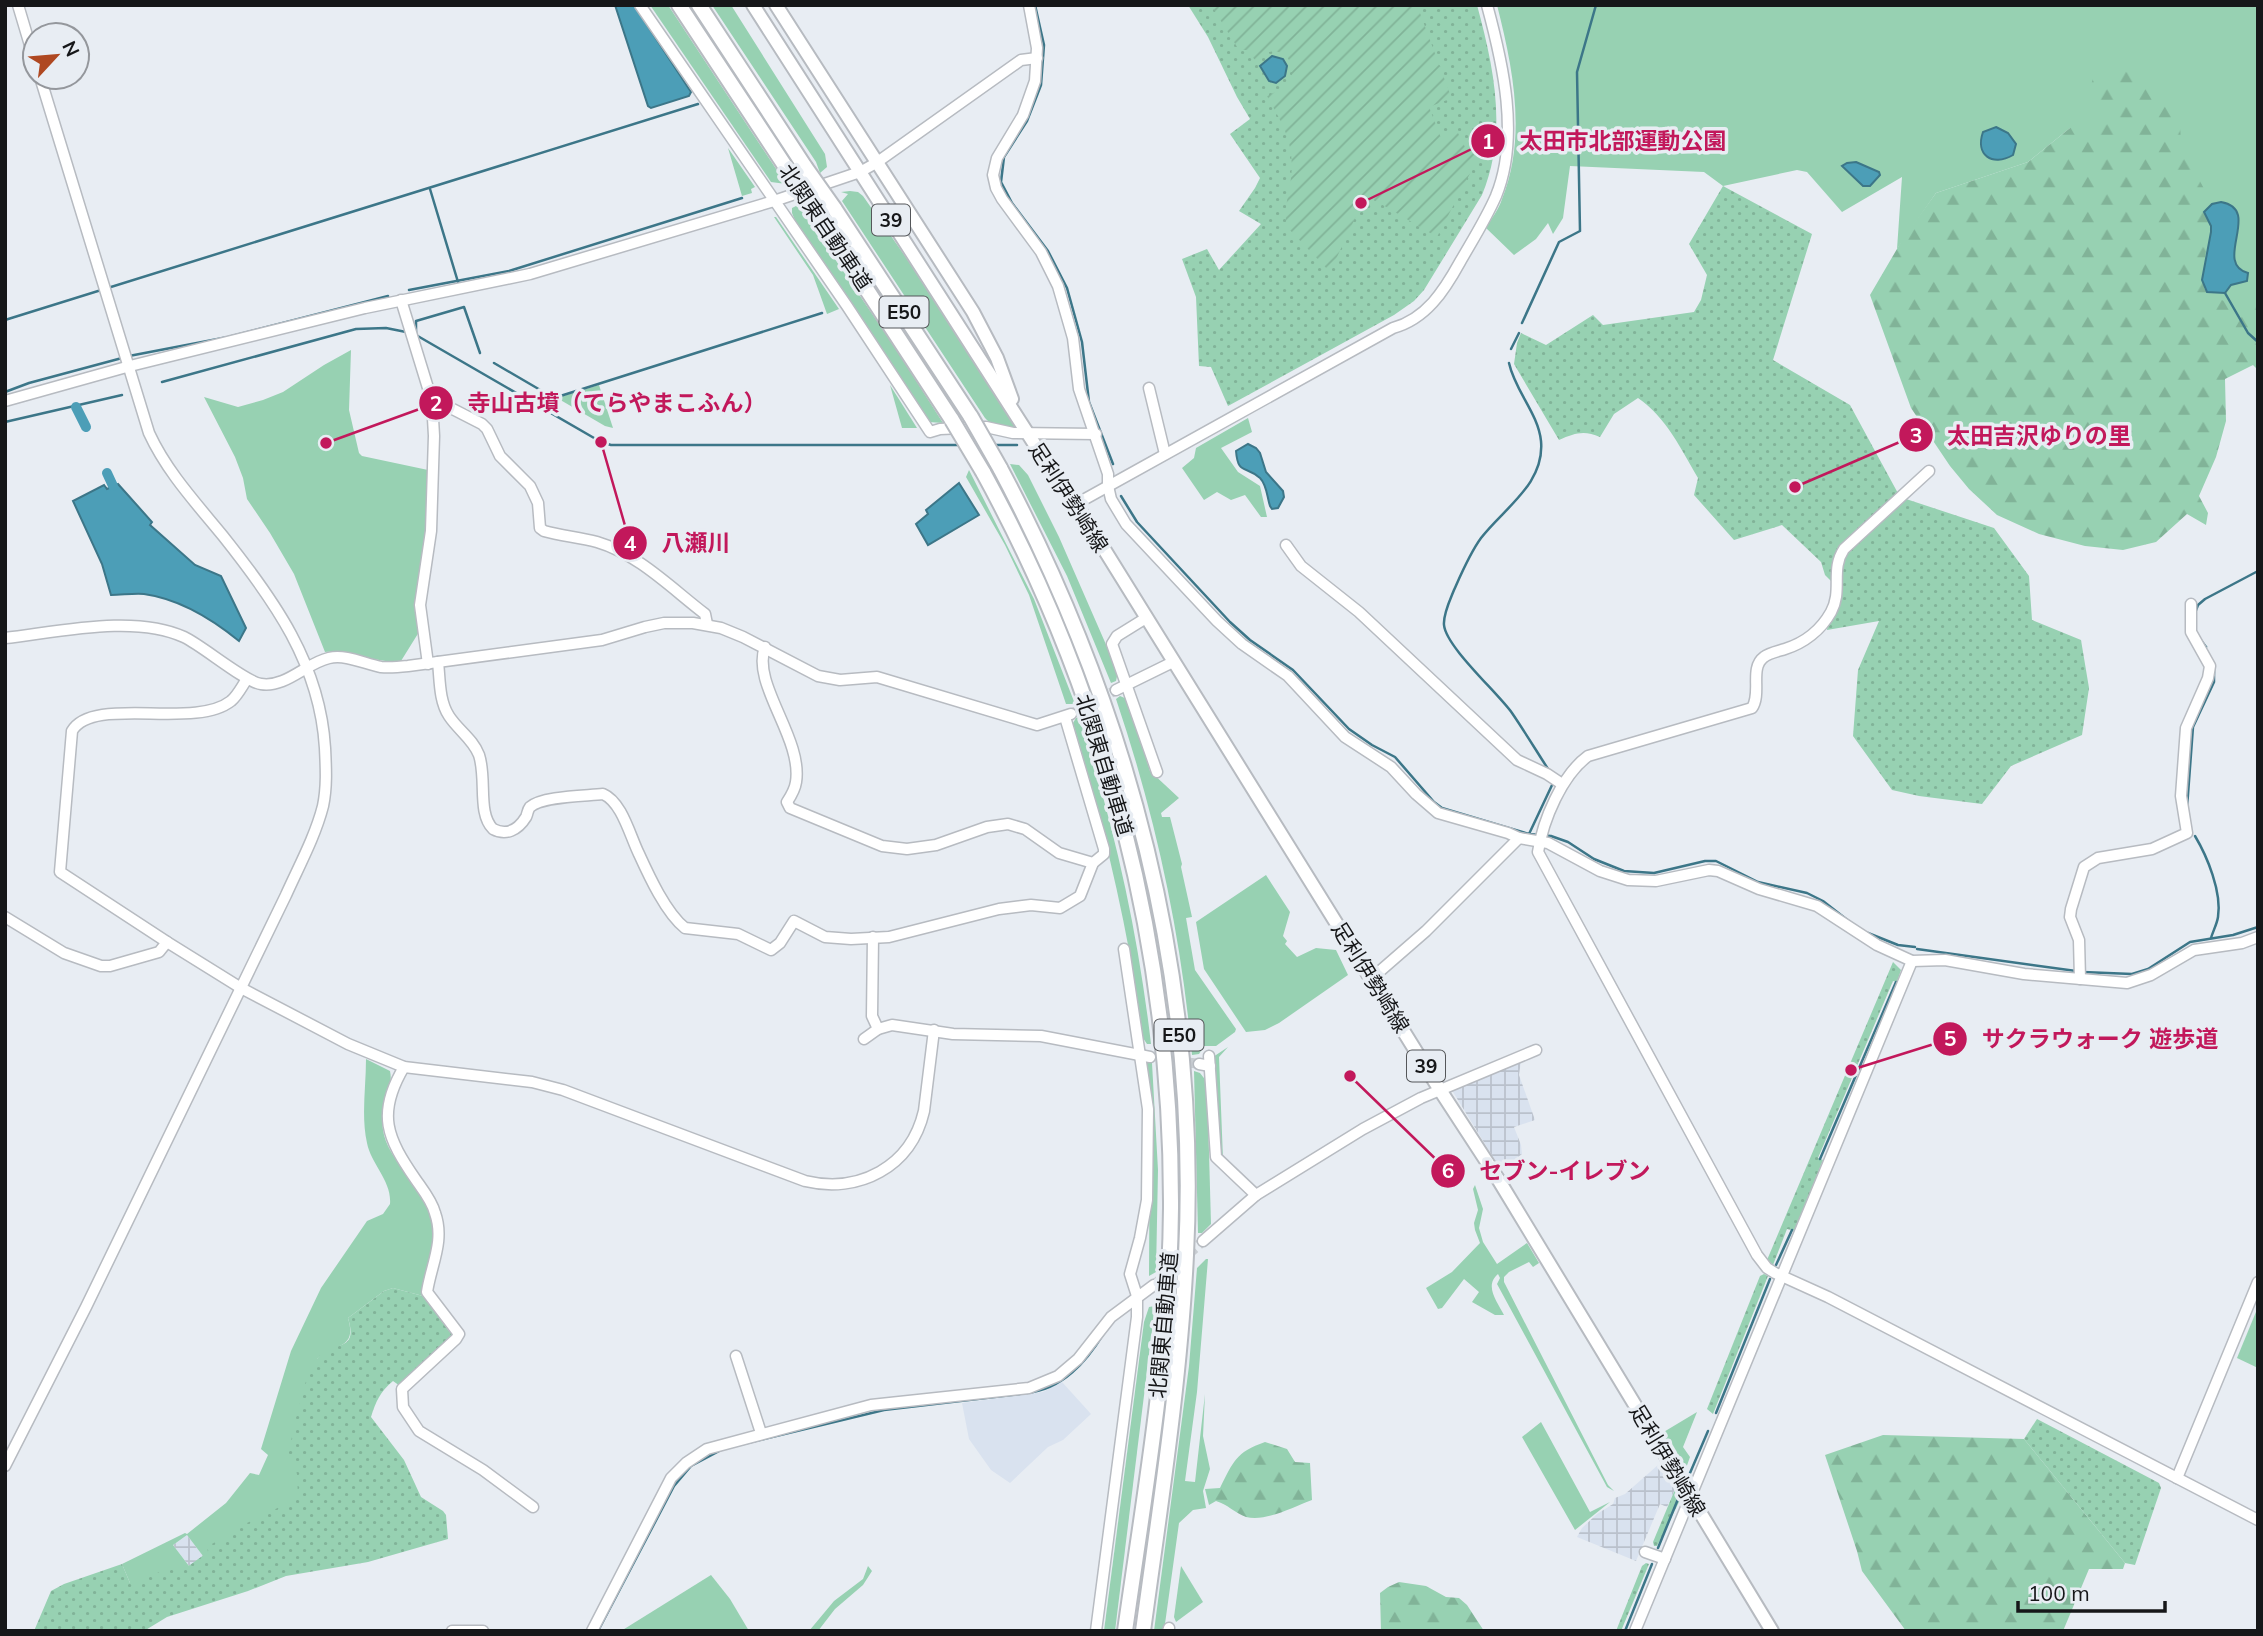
<svg xmlns="http://www.w3.org/2000/svg" width="2263" height="1636" viewBox="0 0 2263 1636" font-family="Mulish,'Noto Sans JP',sans-serif">
	<defs>
		<pattern id="industrial-grid" width="8" height="8" patternUnits="userSpaceOnUse" patternTransform="scale(1.75)"><rect width="8" height="8" fill="#d9e2ef"/><path d="M0 4h8M4 0v8" fill="none" stroke="#bac1cc"/></pattern>
		<pattern id="forest-firs" width="22" height="20" patternUnits="userSpaceOnUse" patternTransform="scale(1.75)"><rect width="22" height="20" fill="#97d1b2"/><path d="M5 1l3.5 6h-7zM16 11l3.5 6h-7z" fill="#81b398"/></pattern>
		<pattern id="park-dots" width="8" height="8" patternUnits="userSpaceOnUse" patternTransform="scale(1.75)"><rect width="8" height="8" fill="#97d1b2"/><path d="M2 2h.1M6 6h.1" fill="none" stroke="#81b398" stroke-width="1.8" stroke-linecap="round"/></pattern>
		<pattern id="garden-furrows" width="10" height="10" patternUnits="userSpaceOnUse" patternTransform="scale(1.75)"><rect width="10" height="10" fill="#97d1b2"/><path d="M-1 1l2-2M0 10L10 0M9 11l2-2" fill="none" stroke="#81b398"/></pattern>
	</defs>
	<rect width="100%" height="100%" fill="#e8edf3"/>
	<!-- built -->
	<path fill="#d9e2ef" d="M1062,1382L1091,1414L1063,1440L1048,1447L1010,1483L991,1470L969,1439L962,1403L1043,1392Z"/>
	<!-- industrial -->
	<g fill="url(#industrial-grid)">
		<path d="M1521,1061L1519,1075L1535,1120L1514,1127L1521,1145L1522,1154L1501,1170L1453,1092L1454,1086Z"/>
		<path d="M1658,1465H1662L1676,1487L1667,1507L1660,1504L1636,1561L1577,1537L1582,1528L1597,1514L1613,1504L1615,1498L1625,1494Z"/>
		<path d="M187,1535L203,1556L189,1566L173,1545Z"/>
	</g>
	<!-- grass -->
	<g fill="#97d1b2" fill-rule="evenodd">
		<path d="M650,5H668L786,184L771,182Z"/>
		<path d="M712,5H731L825,154L827,167L820,173L816,162Z"/>
		<path d="M1497,5H2258V359L2070,128L2028,162L1936,193L1897,249L1902,177L1842,212L1807,172L1797,170L1723,186L1704,172L1570,166L1563,218L1553,234L1548,223L1536,239L1514,255L1486,228C1491,219 1499,209 1502,199C1527,137 1513,68 1497,5Z"/>
		<path d="M728,148L755,187L751,189L752,193L742,196Z"/>
		<path d="M850,191L858,192L863,196L905,256L1016,428L1013,430L990,423L985,418L842,201L848,194L841,192Z"/>
		<path d="M798,205L805,211V215L894,346L943,423L929,422L796,223L792,213V208Z"/>
		<path d="M774,217H776L839,309L827,314L813,275Z"/>
		<path d="M351,350L349,410L359,453L362,456L428,470L427,529L419,632L401,661C375,664 351,650 325,652L294,574L270,533L247,499L243,478L235,457L204,397L238,407L263,400L283,392L324,365Z"/>
		<path d="M599,385L613,428L605,426L557,398Z"/>
		<path d="M890,385L917,428H902Z"/>
		<path d="M1248,418L1252,432L1221,448L1238,472L1260,486L1267,517H1261L1245,495L1231,500L1217,492L1204,500L1182,468L1194,458L1196,448Z"/>
		<path d="M1010,464L1019,465L1028,475L1059,537L1118,672L1116,681L1111,683L1067,576Z"/>
		<path d="M969,470L1034,599L1075,704H1066L1029,595L1005,545L966,477Z"/>
		<path d="M1120,696L1127,699L1150,771L1179,798L1161,813L1162,817H1170L1182,864L1181,867L1192,917L1186,918L1195,970L1236,1029L1235,1032L1216,1046H1204L1199,1054L1192,1055C1181,933 1155,814 1116,699Z"/>
		<path d="M1079,717C1114,824 1138,932 1151,1044H1147L1143,1038C1129,930 1104,827 1073,723L1076,718Z"/>
		<path d="M1266,875L1290,912L1283,936L1287,941L1285,944L1297,957L1316,948L1336,950L1348,975L1279,1023L1265,1030L1246,1032L1204,969L1196,922Z"/>
		<path d="M1228,1047L1219,1057L1223,1159L1218,1153L1213,1057Z"/>
		<path d="M366,1059L390,1071C394,1088 380,1110 383,1130C387,1160 423,1186 433,1213C435,1220 438,1249 437,1256C434,1270 422,1281 423,1296L393,1288L384,1291L348,1318C357,1349 337,1343 317,1359L401,1480L51,1631L130,1583L122,1564L185,1533L187,1534L226,1503L250,1473L259,1475L268,1455L261,1449L291,1351L321,1288L367,1221L383,1214L390,1204C392,1181 371,1164 367,1143C361,1116 366,1087 366,1059ZM187,1535L203,1556L189,1566L173,1545Z"/>
		<path d="M1146,1061L1152,1063L1158,1170L1156,1272L1149,1276L1150,1099Z"/>
		<path d="M1194,1071L1200,1073L1207,1082L1211,1224L1202,1233H1198Z"/>
		<path d="M1475,1185L1483,1209L1479,1228L1483,1242L1497,1264L1527,1243L1539,1263L1533,1267L1529,1262L1509,1272L1504,1277V1282L1608,1485L1614,1491L1607,1487L1497,1284L1500,1278L1498,1274C1484,1286 1497,1301 1504,1315H1495L1472,1302L1479,1292L1464,1279L1442,1308L1438,1309L1426,1288L1452,1272L1480,1243L1475,1230L1474,1223L1478,1210L1473,1189Z"/>
		<path d="M1206,1259H1208L1197,1392L1185,1481L1195,1482L1205,1394L1203,1436L1210,1469L1203,1491L1206,1508L1193,1510L1179,1523L1164,1631H1154L1189,1366L1197,1268Z"/>
		<path d="M1155,1306L1115,1631H1104L1144,1322L1149,1307Z"/>
		<path d="M2258,1307V1368L2237,1358Z"/>
		<path d="M1697,1412L1683,1447L1690,1457L1685,1471L1662,1433Z"/>
		<path d="M1541,1422L1590,1512L1610,1502L1575,1530L1522,1437Z"/>
		<path d="M868,1566L872,1571L863,1585L835,1609L818,1631H809L834,1601L863,1579Z"/>
		<path d="M1181,1566L1203,1602L1176,1622L1174,1617Z"/>
		<path d="M711,1575L730,1599L749,1631H621Z"/>
	</g>
	<!-- forest -->
	<g fill="url(#forest-firs)">
		<path d="M2128,60L2156,96L2171,100L2180,122L2181,145L2212,204L2204,212L2211,226L2205,256L2204,288L2207,292L2231,305L2258,301V370L2253,365L2225,379L2226,421L2216,457L2199,496L2208,513L2206,525L2187,514L2156,542L2123,550L2085,546L2039,534L1997,515L1969,489L1950,466L1911,408L1870,295L1904,237L1936,193L2028,162L2070,128L2100,118L2089,92L2094,75Z"/>
		<path d="M1883,1435L2024,1439L2125,1563L2123,1569H2089L2063,1631H1906L1862,1571L1857,1551L1825,1455Z"/>
		<path d="M1265,1442L1287,1449L1295,1462L1310,1463L1312,1500C1293,1507 1266,1522 1246,1517C1235,1513 1227,1504 1216,1501L1209,1505L1205,1489L1220,1488C1233,1462 1236,1452 1265,1442Z"/>
		<path d="M1399,1582L1426,1586L1446,1597L1459,1598L1467,1605L1484,1631H1381L1380,1593L1388,1587Z"/>
	</g>
	<!-- park -->
	<g fill="url(#park-dots)">
		<path d="M1188,5H1477C1494,68 1508,133 1482,195L1424,290L1414,301L1394,315L1228,406L1211,367L1199,366L1196,297L1182,259L1207,249L1219,270L1261,224L1239,211L1255,188L1260,178L1230,134L1250,119L1237,97L1208,37Z"/>
		<path d="M1723,186L1812,234L1773,360L1850,405L1900,497L1994,528L2029,576L2032,620L2081,640L2089,688L2082,735L2011,766L1982,804L1919,796L1892,790L1853,736L1858,670L1879,621L1827,630L1833,583L1825,575L1821,562L1782,525L1734,540L1694,495L1698,478C1681,449 1666,417 1638,398L1614,414L1600,437C1584,430 1575,433 1559,440L1514,364L1517,343L1521,333L1546,345L1593,315L1603,325L1694,312L1701,300L1707,275L1689,244Z"/>
		<path d="M1893,962L1901,970L1897,982L1893,981L1818,1158L1823,1160L1795,1231L1787,1229L1773,1265L1767,1260Z"/>
		<path d="M1764,1274L1768,1276L1713,1414L1707,1409L1760,1276Z"/>
		<path d="M393,1288L423,1296L452,1335L400,1386L393,1381C380,1392 376,1401 371,1417L404,1460L421,1497L443,1511L446,1515L448,1539L368,1562L286,1576L248,1591L167,1617L144,1631H34L51,1591L64,1584L122,1564L130,1583L176,1566L183,1570L208,1552L207,1547L243,1525L298,1498L297,1474L288,1455C294,1431 302,1378 317,1359C333,1339 359,1354 348,1318L384,1291Z"/>
		<path d="M2037,1419L2159,1483L2161,1488L2135,1565L2125,1563L2024,1439Z"/>
		<path d="M1676,1487L1681,1498L1657,1546H1654L1653,1542Z"/>
		<path d="M1646,1563L1649,1564L1621,1631H1616L1642,1566Z"/>
	</g>
	<!-- garden -->
	<path fill="url(#garden-furrows)" d="M1211,5H1417L1450,94L1447,100L1429,107L1441,138L1458,133L1465,147L1478,158L1437,237L1366,195L1330,272L1287,227C1283,211 1289,194 1291,178C1295,143 1283,125 1267,96C1273,93 1282,90 1286,85C1300,72 1288,47 1269,52C1264,54 1259,58 1255,60L1247,50H1239Z"/>
	<!-- water -->
	<g fill="#4c9eb7" stroke="#3c7688" stroke-width="2">
		<path d="M615,5H634L691,92L689,96L651,108L648,106Z"/>
		<path d="M1272,56L1283,59L1287,66L1285,76L1276,83L1269,81L1260,66Z"/>
		<path d="M1996,127L2008,133L2016,144L2013,155C1992,167 1975,155 1983,132Z"/>
		<path d="M1856,162L1879,172L1880,175L1870,186H1863L1842,166L1847,163Z"/>
		<path d="M2221,202C2263,209 2212,263 2248,273L2247,281L2231,285L2225,293L2207,292L2202,280L2211,232V226L2204,212L2212,204Z"/>
		<path d="M1248,444L1256,448L1260,453L1266,472L1283,491L1284,497L1278,508L1272,509L1270,506C1267,497 1267,485 1260,478C1245,465 1238,475 1236,451Z"/>
		<path d="M959,483L979,515L928,545L916,524L928,514L926,510Z"/>
		<path d="M118,484L152,522L150,525L195,565L221,576L246,628L239,641C212,619 180,599 144,594C134,593 122,595 111,595L102,564L73,501L104,485L107,489Z"/>
	</g>
	<g fill="none" stroke-linecap="round" stroke-linejoin="round">
		<!-- stream -->
		<g stroke="#3c7688" stroke-width="2.5">
			<path d="M1035,5L1044,45L1041,85L1027,121L1004,157L1001,182L1012,203L1048,251L1067,288L1082,342L1089,402L1113,464"/>
			<path d="M430,189L458,282"/>
			<path d="M409,290L509,271L742,198"/>
			<path d="M2225,293L2248,333L2258,342"/>
			<path d="M5,320L698,104"/>
			<path d="M1522,323L1559,242L1580,231L1577,72L1596,5"/>
			<path d="M416,334V321L464,307L480,353"/>
			<path d="M416,335L601,442L611,445H961"/>
			<path d="M1511,349L1519,333"/>
			<path d="M129,356L228,337L388,296"/>
			<path d="M494,363L554,398L822,313"/>
			<path d="M1509,363C1515,391 1538,413 1541,441C1545,484 1504,508 1481,538C1470,553 1462,572 1454,590C1450,600 1443,614 1444,625C1446,647 1498,693 1512,713C1525,732 1537,752 1550,772"/>
			<path d="M162,382L356,329L386,328L406,332"/>
			<path d="M5,392L29,383L122,358"/>
			<path d="M5,422L122,395"/>
			<path d="M992,445H1017"/>
			<path d="M1121,496L1137,522L1230,622L1250,640L1293,670L1349,729L1372,745L1395,757L1434,802L1442,808L1529,834L1551,836L1568,842L1594,859L1624,871L1654,873L1705,861H1716L1758,882L1807,893L1823,901L1850,922"/>
			<path d="M2195,613L2198,605L2205,599L2258,571"/>
			<path d="M2200,639L2206,647"/>
			<path d="M2187,808L2193,727L2214,682V666"/>
			<path d="M1529,834L1553,783"/>
			<path d="M2195,836C2207,856 2222,892 2218,917C2217,924 2213,931 2211,938"/>
			<path d="M1868,933L1898,945L1915,947"/>
			<path d="M1917,949L2076,971"/>
			<path d="M2083,972L2132,974L2148,969L2190,942L2233,935L2258,927"/>
			<path d="M1820,1159L1896,982"/>
			<path d="M1776,1265L1792,1230"/>
			<path d="M1027,1393C1063,1389 1086,1362 1104,1333"/>
			<path d="M1716,1413L1770,1279"/>
			<path d="M1690,1473L1708,1431"/>
			<path d="M1658,1548L1678,1499"/>
			<path d="M598,1631L674,1486L691,1466L723,1449L884,1410L1020,1394"/>
			<path d="M1625,1631L1652,1564"/>
		</g>
		<!-- canal -->
		<g stroke="#4c9eb7" stroke-width="10">
			<path d="M76,407L86,427"/>
			<path d="M107,473L113,486"/>
		</g>
		<!-- minor-tunnel -->
		<g stroke="#c8cdd2" stroke-width="10" stroke-dasharray="10 5" stroke-linecap="butt">
			<path d="M1071,714L1116,690"/>
			<path d="M1158,1058L1199,1064"/>
			<path d="M1154,1285L1203,1241"/>
		</g>
		<!-- minor casing -->
		<g stroke="#b7bbc1" stroke-width="13">
			<g id="minor">
				<path d="M18,5L35,62"/>
				<path d="M640,5L847,306L930,432L940,429L986,427L1013,433L1096,434"/>
				<path d="M1029,5L1037,48L1035,81L1023,115L997,158L993,175L996,188L1002,199L1041,252L1058,286L1073,338L1079,389L1108,474V486L1111,499L1126,524L1217,621L1242,644L1288,676L1345,737L1391,767L1416,794L1438,813L1508,833L1519,838L1548,843L1600,871L1628,880L1656,881L1709,870L1718,871L1759,889L1817,906L1877,945L1912,961L1945,960L2024,974L2127,983L2151,975L2194,950L2242,943L2258,937"/>
				<path d="M401,300L432,401L434,436L431,531L420,605L428,664"/>
				<path d="M1149,388L1165,454"/>
				<path d="M5,401L130,366L365,308L530,274L774,201L860,172L876,163L1021,60L1037,58"/>
				<path d="M432,401H437L482,424L487,429L500,456L530,486L538,503L540,528L544,531C561,536 579,537 597,542C638,554 671,588 705,614L707,624"/>
				<path d="M1929,471L1844,549C1830,570 1843,590 1831,612C1821,630 1804,643 1785,649C1779,651 1769,653 1764,657C1749,668 1762,693 1752,708L1588,756C1562,775 1543,820 1538,852L1757,1255L1767,1268L1775,1273L1828,1297L2258,1520"/>
				<path d="M1076,504L1393,328C1426,319 1444,291 1460,262C1472,241 1486,219 1496,196C1520,137 1503,64 1487,5"/>
				<path d="M1286,545L1301,566L1359,612L1517,760L1547,774L1562,784"/>
				<path d="M1146,618L1117,636L1112,644L1157,772"/>
				<path d="M5,638C58,632 135,614 184,637C203,646 245,682 261,684C286,688 306,663 329,658C346,654 365,664 381,667C390,668 399,667 408,666L602,640L645,627L664,623H693L721,628L743,637L818,676L840,680L877,677L1037,725L1071,714"/>
				<path d="M765,647C751,684 803,738 796,782C795,789 791,796 787,802L790,808L882,846L907,849L936,845L987,827L1008,824L1025,829L1059,853L1093,863"/>
				<path d="M438,662C440,680 439,701 449,716C458,730 473,739 479,755C487,779 477,813 493,829C506,836 518,830 526,817C528,813 527,811 530,807C542,796 586,796 603,794C622,802 630,836 639,854C649,876 666,913 685,928L738,934L771,950L780,943L794,921L825,937L851,939L889,937L999,909L1031,905L1060,908L1080,896L1093,863L1104,854V849L1065,717"/>
				<path d="M247,679C242,686 238,695 231,701C194,730 93,695 72,731L60,872L167,942L241,988L348,1044L404,1067L532,1082L563,1090L805,1181C859,1194 911,1167 924,1111L934,1030"/>
				<path d="M1116,690L1173,662"/>
				<path d="M5,917L64,953L101,966H110L159,952L167,942"/>
				<path d="M873,937L872,1016L878,1029"/>
				<path d="M1372,978L1426,931L1519,838"/>
				<path d="M2080,979L2079,940L2070,917L2071,909L2084,867L2098,858L2152,849L2187,833L2181,796L2186,728L2208,678L2210,666L2191,632V604"/>
				<path d="M864,1039L878,1029L892,1025L953,1034L1041,1036L1150,1057"/>
				<path d="M1209,1056L1216,1157L1256,1195"/>
				<path d="M1199,1064L1210,1066"/>
				<path d="M404,1067C376,1114 387,1138 416,1180C423,1190 432,1201 435,1213C445,1241 431,1265 427,1292L459,1334L456,1339L402,1389L403,1407L419,1431L483,1470L533,1507"/>
				<path d="M1203,1241L1256,1195L1363,1129L1421,1098L1536,1050"/>
				<path d="M736,1356L761,1433"/>
				<path d="M5,1466L86,1307L286,895C299,866 315,837 323,806C327,787 326,768 325,748C320,664 274,600 223,536C196,503 167,472 149,433L40,77"/>
				<path d="M2177,1478L2258,1282"/>
				<path d="M1645,1552L1665,1559"/>
				<path d="M452,1631H483"/>
				<path d="M592,1631L671,1478L686,1463L707,1449L871,1405L1029,1388L1058,1376L1078,1359L1111,1317L1154,1285"/>
				<path d="M1096,1631L1137,1317V1296L1130,1274L1140,1238L1147,1200L1148,1109L1124,949"/>
				<path d="M1168,1631L1169,1628"/>
				<path d="M1635,1631L1912,961"/>
			</g>
		</g>
		<!-- major casing -->
		<g stroke="#b7bbc1" stroke-width="16">
			<g id="major">
				<path d="M753,5L1037,448L1076,504L1440,1090L1498,1179L1772,1631"/>
				<path d="M776,5L973,312L997,358L1012,399"/>
			</g>
		</g>
		<!-- highway casing -->
		<g stroke="#b7bbc1" stroke-width="18">
			<g id="highway">
				<path d="M679,5L789,172"/>
				<path d="M699,5L805,167"/>
				<path d="M834,208L971,417"/>
				<path d="M816,212L952,420"/>
				<path d="M1000,468C1129,711 1200,979 1186,1255C1180,1381 1160,1506 1143,1631"/>
				<path d="M983,472C1107,698 1172,950 1171,1208C1170,1350 1145,1490 1125,1631"/>
			</g>
		</g>
		<!-- minor -->
		<use href="#minor" stroke="#fff" stroke-width="10"/>
		<!-- major -->
		<use href="#major" stroke="#fff" stroke-width="12"/>
		<!-- highway -->
		<use href="#highway" stroke="#fff" stroke-width="14"/>
		<!-- highway-bridge casing -->
		<g stroke="#b7bbc1" stroke-width="18" stroke-linecap="butt">
			<g id="highway-bridge">
				<path d="M805,167L834,208"/>
				<path d="M789,172L816,212"/>
				<path d="M971,417L1000,468"/>
				<path d="M952,420L983,472"/>
			</g>
		</g>
		<!-- highway-bridge -->
		<use href="#highway-bridge" stroke="#fff" stroke-width="14"/>
	</g>
	<g text-anchor="middle" dominant-baseline="central" stroke-width="7" stroke-linejoin="round" paint-order="stroke">
		<!-- shield labels -->
		<g fill="#e8edf3" stroke="#55575a" stroke-width="2">
			<rect x="872" y="204.5" width="38" height="31" rx="5"/>
			<rect x="879.5" y="296.5" width="49" height="31" rx="5"/>
			<rect x="1154.5" y="1019.5" width="49" height="31" rx="5"/>
			<rect x="1407" y="1050.5" width="38" height="31" rx="5"/>
		</g>
		<g font-size="19" font-weight="bold" fill="#161719">
			<text x="891" y="220">39</text>
			<text x="904" y="312">E50</text>
			<text x="1179" y="1035">E50</text>
			<text x="1426" y="1066">39</text>
		</g>
		<!-- street labels -->
		<g font-size="21" fill="#161719" stroke="#e8edf3">
			<text transform="translate(826 227) rotate(56)">北関東自動車道</text>
			<text transform="translate(1069 497) rotate(57)">足利伊勢崎線</text>
			<text transform="translate(1105 765) rotate(73)">北関東自動車道</text>
			<text transform="translate(1371 977) rotate(58)">足利伊勢崎線</text>
			<text transform="translate(1163 1325) rotate(-85)">北関東自動車道</text>
			<text transform="translate(1668 1460) rotate(59)">足利伊勢崎線</text>
		</g>
	</g>
	<!-- callouts -->
	<path fill="none" stroke="#c2185b" stroke-width="2.5" d="M1361 203L1488 141M326 443L436 403M1795 487L1916 435M601 442L630 543M1851 1070L1950 1039M1350 1076L1448 1171"/>
	<g fill="#c2185b" stroke="#e8edf3" stroke-width="2.5">
		<circle cx="1361" cy="203" r="7"/>
		<circle cx="326" cy="443" r="7"/>
		<circle cx="1795" cy="487" r="7"/>
		<circle cx="601" cy="442" r="7"/>
		<circle cx="1851" cy="1070" r="7"/>
		<circle cx="1350" cy="1076" r="7"/>
		<circle cx="1488" cy="141" r="18"/>
		<circle cx="436" cy="403" r="18"/>
		<circle cx="1916" cy="435" r="18"/>
		<circle cx="630" cy="543" r="18"/>
		<circle cx="1950" cy="1039" r="18"/>
		<circle cx="1448" cy="1171" r="18"/>
	</g>
	<g font-size="21" text-anchor="middle" font-weight="bold" fill="#fff">
		<text x="1488" y="149">1</text>
		<text x="436" y="411">2</text>
		<text x="1916" y="443">3</text>
		<text x="630" y="551">4</text>
		<text x="1950" y="1046">5</text>
		<text x="1448" y="1178">6</text>
	</g>
	<g font-size="23" text-anchor="middle" font-weight="bold" fill="#c2185b" stroke="#e8edf3" stroke-width="7" stroke-linejoin="round" paint-order="stroke">
		<text x="1623" y="149">太田市北部運動公園</text>
		<text x="617" y="411">寺山古墳（てらやまこふん）</text>
		<text x="2039" y="444">太田吉沢ゆりの里</text>
		<text x="696" y="551">八瀬川</text>
		<text x="2100" y="1047">サクラウォーク 遊歩道</text>
		<text x="1565" y="1179">セブン-イレブン</text>
	</g>
	<!-- border -->
	<rect width="2263" height="1636" fill="none" stroke="#161719" stroke-width="14"/>
	<!-- north arrow -->
	<g transform="translate(56 56) rotate(64)"><circle r="33" fill="#e8edf3" stroke="#94979c" stroke-width="2"/>
	<path d="M0-5L12 26L0 18L-12 26Z" fill="#af4821"/>
	<text y="-10" font-size="19" font-weight="bold" text-anchor="middle" fill="#161719">N</text>
	</g>
	<!-- scale -->
	<path d="M2018 1601v10h147v-10" fill="none" stroke="#161719" stroke-width="3.5"/>
	<text x="2028" y="1601" font-size="21" fill="#161719" stroke="#e8edf3" stroke-width="5" paint-order="stroke">100 m</text>
</svg>
